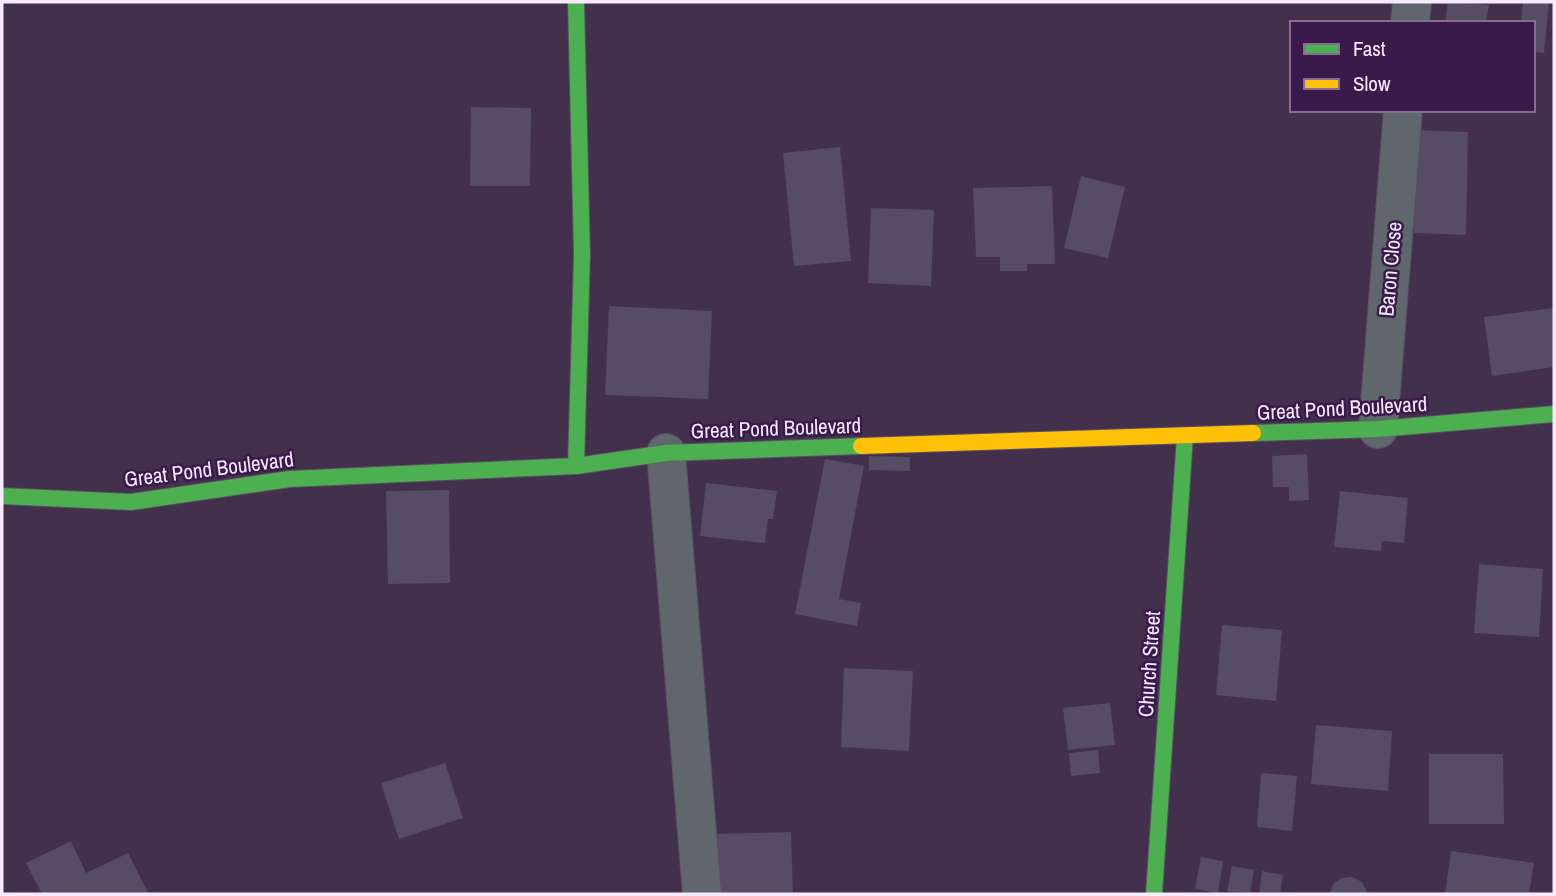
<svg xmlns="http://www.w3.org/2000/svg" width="1556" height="896" viewBox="0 0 1556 896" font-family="'Archivo Narrow',sans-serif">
	<rect width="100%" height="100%" fill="#42304c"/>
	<!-- building -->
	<g fill="#564c64">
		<path d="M1448,2L1489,5L1486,23H1445Z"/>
		<path d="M1523,2H1549L1544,53L1533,52V23H1521Z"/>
		<path d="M471,107L531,108L530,186H470Z"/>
		<path d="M1416,130L1468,132L1466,235L1414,233Z"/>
		<path d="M840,147L851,261L794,266L783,153Z"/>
		<path d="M1081,176L1125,187L1108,258L1064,248Z"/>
		<path d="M1052,186L1055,264H1027V271H1000V257H976L973,188Z"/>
		<path d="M871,208L934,210L931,286L868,283Z"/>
		<path d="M609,306L712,311L708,399L605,395Z"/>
		<path d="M1554,308V367L1492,376L1484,317Z"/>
		<path d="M1307,454L1309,500L1289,501V487H1273L1272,456Z"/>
		<path d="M869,456L910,457V471L869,470Z"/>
		<path d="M825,459L864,466L839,599L861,603L857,626L795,614Z"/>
		<path d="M706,483L777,491L773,519H768L765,543L700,536Z"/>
		<path d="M449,490L450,583L388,584L386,491Z"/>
		<path d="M1340,491L1408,498L1404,543L1382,541L1381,551L1334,547Z"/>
		<path d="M1479,564L1543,569L1539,637L1474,633Z"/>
		<path d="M1222,625L1282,630L1276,701L1216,695Z"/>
		<path d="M844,668L913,671L909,751L841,747Z"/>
		<path d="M1110,703L1115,745L1068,750L1063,708Z"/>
		<path d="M1316,725L1392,731L1388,791L1311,784Z"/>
		<path d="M1098,750L1100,773L1071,776L1069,753Z"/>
		<path d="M1429,754H1503L1504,824H1429Z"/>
		<path d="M445,763L463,818L399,839L381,783Z"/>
		<path d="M1261,773L1297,776L1292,831L1257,827Z"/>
		<path d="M791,832L793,894H717L715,834Z"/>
		<path d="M71,841L86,873L128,853L148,893L42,894L26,863Z"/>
		<path d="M1451,851L1534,863L1529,894H1445Z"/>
		<path d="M1201,857L1223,861L1218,893L1195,889Z"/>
		<path d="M1232,866L1254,870L1250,894L1227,892Z"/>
		<path d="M1262,871L1283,875L1280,894H1259Z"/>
		<path d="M1352,877L1362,882L1368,894H1329L1334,883L1342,878Z"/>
	</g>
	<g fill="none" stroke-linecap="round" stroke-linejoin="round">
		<!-- street casing -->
		<g stroke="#5a4d62" stroke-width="40">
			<g id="street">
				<path d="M1410,23L1412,2"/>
				<path d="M1378,429L1403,110"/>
				<path d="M666,453L702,894"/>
			</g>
		</g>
		<!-- fast casing -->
		<g stroke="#5a4d62" stroke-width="18">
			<g id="fast">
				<path d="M576,2L582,255L576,466"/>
				<path d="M1253,433L1378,429L1554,414"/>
				<path d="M2,496L131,502L290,479L576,466L666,453L861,446"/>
				<path d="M1154,894L1185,436"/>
			</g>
		</g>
		<!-- slow casing -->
		<g stroke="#5a4d62" stroke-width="18">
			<path id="slow" d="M861,446L1253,433"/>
		</g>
		<!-- street -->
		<use href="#street" stroke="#60676c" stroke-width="38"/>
		<!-- fast -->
		<use href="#fast" stroke="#4caf50" stroke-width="16"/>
		<!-- slow -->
		<use href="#slow" stroke="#ffc107" stroke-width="16"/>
	</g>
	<g text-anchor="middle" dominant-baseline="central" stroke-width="5" stroke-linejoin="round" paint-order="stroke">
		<!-- street labels -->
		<g font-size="21" fill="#f6ebfe" stroke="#3a1a4b">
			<text transform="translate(1390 269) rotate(-85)">Baron Close</text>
			<text transform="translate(1342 408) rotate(-3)">Great Pond Boulevard</text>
			<text transform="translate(776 428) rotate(-2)">Great Pond Boulevard</text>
			<text transform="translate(209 469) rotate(-7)">Great Pond Boulevard</text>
			<text transform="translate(1149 664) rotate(-86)">Church Street</text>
		</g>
	</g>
	<!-- border -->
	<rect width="1556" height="896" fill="none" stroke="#f6ebfe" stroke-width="7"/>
	<!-- legend -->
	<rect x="1290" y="21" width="245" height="91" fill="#3a1a4b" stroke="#856e93" stroke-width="2"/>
	<rect x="1304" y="44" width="35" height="10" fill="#4caf50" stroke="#856e93" stroke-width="2"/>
	<text x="1353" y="56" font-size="21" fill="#f6ebfe">Fast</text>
	<rect x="1304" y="79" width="35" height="10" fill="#ffc107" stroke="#856e93" stroke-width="2"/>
	<text x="1353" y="91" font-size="21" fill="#f6ebfe">Slow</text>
</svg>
